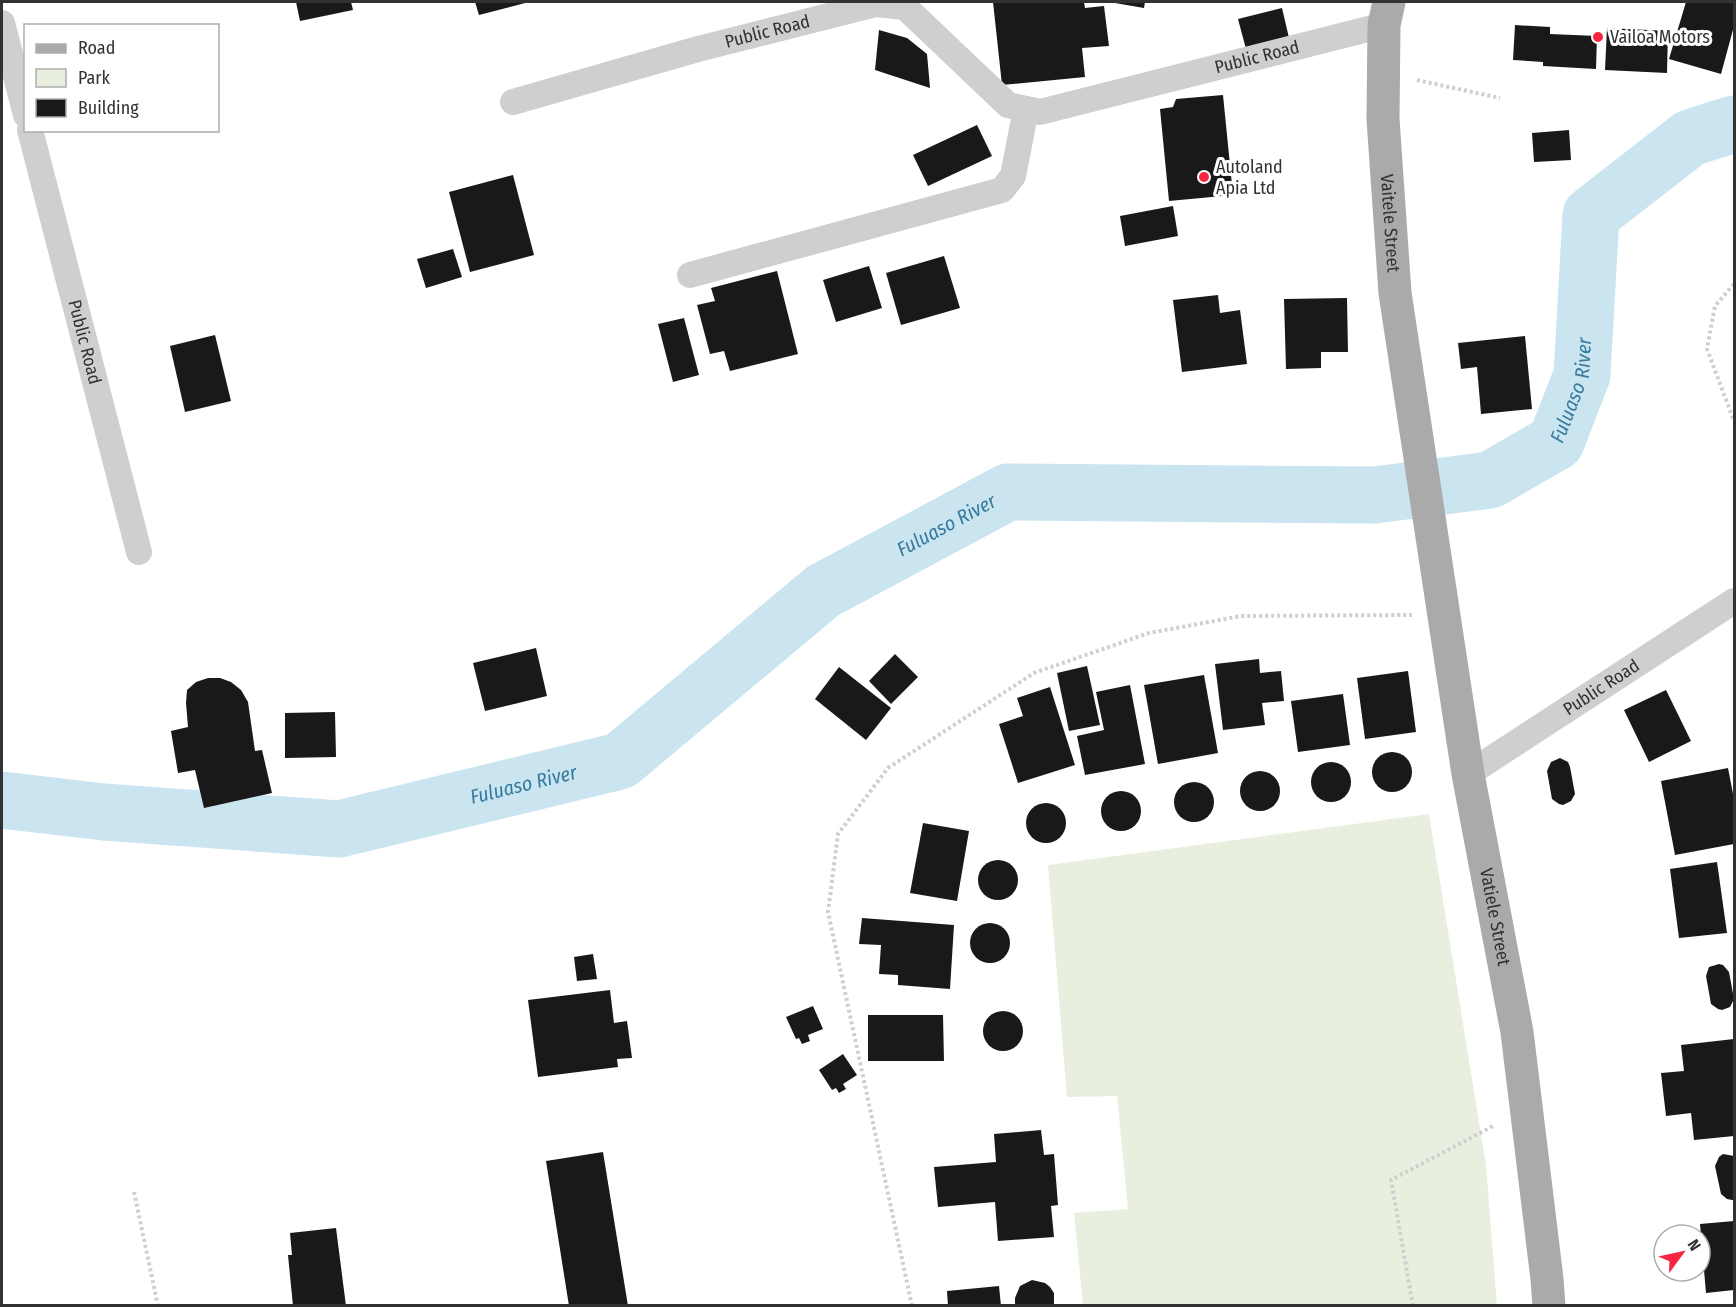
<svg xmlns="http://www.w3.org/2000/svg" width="1736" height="1307" viewBox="0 0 1736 1307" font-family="'Fira Sans Condensed',sans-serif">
	<rect width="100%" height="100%" fill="#fff"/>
	<!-- green -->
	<path fill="#e9efdf" d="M1429,814L1486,1165L1497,1305H1083L1074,1213L1128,1209L1117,1096L1067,1097L1048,865Z"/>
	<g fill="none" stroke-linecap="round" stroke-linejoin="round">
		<!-- river -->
		<path stroke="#cae4f0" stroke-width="57" id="s1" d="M2,800L104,812L339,829L620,761L823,591L1008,492L1375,495L1490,480L1556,442L1582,375L1591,215L1690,138L1734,124"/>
	</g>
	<!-- building -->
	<g fill="#191919">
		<path d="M296,2H351L353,10L300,21Z"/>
		<path d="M475,2H529L479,15Z"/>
		<path d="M993,2H1084L1085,8L1104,6L1109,46L1082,48L1085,77L1002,85Z"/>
		<path d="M1109,2H1145L1144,8Z"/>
		<path d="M1686,2H1734V26L1721,74L1669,59Z"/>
		<path d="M1282,8L1289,38L1246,49L1238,19Z"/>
		<path d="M1515,25L1550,27V34L1597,36L1596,69L1543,66V62L1513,60Z"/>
		<path d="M1607,28L1668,31L1667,73L1605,70Z"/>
		<path d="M879,30L907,38L927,54L930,88L875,70Z"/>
		<path d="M1223,95L1233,195L1169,201L1160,109L1173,107L1176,99Z"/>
		<path d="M977,125L992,156L928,186L913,155Z"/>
		<path d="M1569,130L1571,160L1534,162L1532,133Z"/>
		<path d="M513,175L534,255L470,272L449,192Z"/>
		<path d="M1173,206L1178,236L1125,246L1120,216Z"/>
		<path d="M453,249L462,277L426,288L417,259Z"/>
		<path d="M944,256L960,308L901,325L886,273Z"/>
		<path d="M869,266L882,308L836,322L823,280Z"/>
		<path d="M777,271L798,354L730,371L724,351L710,354L697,305L715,301L711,288Z"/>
		<path d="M1218,295L1220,313L1240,310L1247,364L1182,372L1173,300Z"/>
		<path d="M1347,298L1348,352H1321V368L1286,369L1284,299Z"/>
		<path d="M684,318L699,375L673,382L658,324Z"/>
		<path d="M215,335L231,401L185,412L170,346Z"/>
		<path d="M1525,336L1532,409L1481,414L1477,367L1461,369L1458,343Z"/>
		<path d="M536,648L547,696L485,711L473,663Z"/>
		<path d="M895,654L918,677L891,704L869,681Z"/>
		<path d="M1259,659L1260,673L1281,671L1284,701L1262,703L1265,725L1223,730L1215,664Z"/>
		<path d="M1087,666L1100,725L1069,731L1057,673Z"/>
		<path d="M839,667L891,708L866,740L815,699Z"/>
		<path d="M1408,671L1416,732L1365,739L1357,678Z"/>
		<path d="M1204,675L1218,753L1158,764L1144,685Z"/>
		<path d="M208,678H220L231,682L241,690L248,702L255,751L262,750L272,793L204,808L195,770L178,773L171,731L188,727L186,703L187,690L196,682Z"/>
		<path d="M1130,685L1145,764L1085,775L1077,736L1104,730L1096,692Z"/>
		<path d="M1050,687L1075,765L1018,783L999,724L1023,716L1017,698Z"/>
		<path d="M1666,690L1691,741L1649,762L1624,710Z"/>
		<path d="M1343,694L1350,745L1298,752L1291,701Z"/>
		<path d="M335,712L336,757L285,758V713Z"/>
		<circle cx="1392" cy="772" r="20"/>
		<path d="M1560,758L1568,762L1570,767L1575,794L1571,801L1563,805L1559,804L1552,799L1547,771L1551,762Z"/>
		<circle cx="1331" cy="782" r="20"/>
		<path d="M1728,768L1734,799V844L1675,855L1661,781Z"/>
		<circle cx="1260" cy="791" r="20"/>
		<circle cx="1194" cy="802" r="20"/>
		<circle cx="1121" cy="811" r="20"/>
		<circle cx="1046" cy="823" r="20"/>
		<path d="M923,823L969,831L957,901L910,893Z"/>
		<circle cx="998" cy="880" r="20"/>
		<path d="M1717,862L1727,933L1679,938L1670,869Z"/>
		<path d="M862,918L954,925L950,989L898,985V975L879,974L881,945L859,944Z"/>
		<circle cx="990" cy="943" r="20"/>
		<path d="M593,954L597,979L577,981L574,957Z"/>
		<path d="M1719,964L1723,965L1729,972L1734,999L1730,1007L1722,1010L1718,1009L1711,1004L1706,976L1709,967Z"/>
		<path d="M610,990L614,1023L627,1021L632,1058L617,1059L618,1067L538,1077L528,1000Z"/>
		<path d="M813,1006L823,1029L808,1035L810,1041L802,1044L799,1038L796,1039L786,1017Z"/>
		<circle cx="1003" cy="1031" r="20"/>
		<path d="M868,1015H943L944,1061H868Z"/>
		<path d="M1734,1039V1136L1694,1140L1691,1113L1666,1116L1661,1073L1684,1071L1681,1045Z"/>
		<path d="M843,1054L857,1075L843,1084L846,1089L839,1093L836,1088L832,1090L819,1070Z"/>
		<path d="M1041,1130L1044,1155L1054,1154L1058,1205L1051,1206L1054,1237L998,1241L995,1202L938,1207L934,1167L996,1162L994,1134Z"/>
		<path d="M603,1152L628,1306H569L546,1161Z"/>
		<path d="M1723,1154L1734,1156V1200H1732L1727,1199L1721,1194L1715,1166L1719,1157Z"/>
		<path d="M1734,1221V1290L1706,1293L1700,1224Z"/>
		<path d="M336,1228L346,1306H293L288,1255H292L290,1233Z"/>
		<path d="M1032,1280L1045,1283L1050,1287L1054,1293V1306H1015V1298L1020,1286Z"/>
		<path d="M999,1286L1001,1306H948L947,1291Z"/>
	</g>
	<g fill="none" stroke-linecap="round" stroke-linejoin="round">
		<!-- path -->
		<g stroke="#cfcfcf" stroke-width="4" stroke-dasharray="3 3" stroke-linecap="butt">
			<path d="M1417,80L1500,98"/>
			<path d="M1734,284L1715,306L1707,349L1734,421"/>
			<path d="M134,1192L158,1306"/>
			<path d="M912,1306L828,912L838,834L888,768L1034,673L1149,633L1241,616L1412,615"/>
			<path d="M1413,1306L1391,1180L1495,1125"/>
		</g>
		<!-- street -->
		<g stroke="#cfcfcf" stroke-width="26">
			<path d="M2,23L26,115"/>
			<path id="s2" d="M513,102L698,49L876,4L905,7L1008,105L1040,112L1384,25"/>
			<path id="s3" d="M30,130L139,552"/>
			<path d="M690,275L1002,190L1013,176L1026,109"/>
			<path id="s4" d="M1468,774L1734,601"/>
		</g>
		<!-- primary -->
		<path stroke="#aaa" stroke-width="33" id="s5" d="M1389,2L1384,25L1383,119L1395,293L1468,774L1517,1032L1547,1279L1549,1306"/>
	</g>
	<!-- markers -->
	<g fill="#f62641" stroke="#fff" stroke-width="2">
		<circle cx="1598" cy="37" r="6"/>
		<circle cx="1204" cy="177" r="6"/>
	</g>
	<g text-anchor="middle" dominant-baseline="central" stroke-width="6" stroke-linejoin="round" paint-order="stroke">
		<!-- street labels -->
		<g font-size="18" fill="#323232" stroke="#fff">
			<text stroke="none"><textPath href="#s2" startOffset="264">Public Road</textPath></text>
			<text stroke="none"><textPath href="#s2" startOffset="804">Public Road</textPath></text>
			<text stroke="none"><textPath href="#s5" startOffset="222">Vaitele Street</textPath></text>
			<text stroke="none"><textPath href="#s3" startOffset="219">Public Road</textPath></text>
			<text stroke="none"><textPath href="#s4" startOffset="159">Public Road</textPath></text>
			<text stroke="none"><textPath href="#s5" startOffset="924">Vatiele Street</textPath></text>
		</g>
		<!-- poi labels -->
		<g font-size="18" fill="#323232" stroke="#fff" text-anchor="start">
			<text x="1610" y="37">Vailoa Motors</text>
			<text x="1216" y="167">Autoland<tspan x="1216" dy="21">Apia Ltd</tspan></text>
		</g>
		<!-- water labels -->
		<g font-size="20" font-style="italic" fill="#367b9e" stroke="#fff">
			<text stroke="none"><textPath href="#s1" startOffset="1716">Fuluaso River</textPath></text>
			<text stroke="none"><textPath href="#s1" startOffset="1032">Fuluaso River</textPath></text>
			<text stroke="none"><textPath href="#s1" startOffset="528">Fuluaso River</textPath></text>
		</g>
	</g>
	<!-- border -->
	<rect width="1736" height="1307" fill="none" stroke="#323232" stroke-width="6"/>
	<!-- legend -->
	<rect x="24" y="24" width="195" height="108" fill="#ffffff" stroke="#adadad" stroke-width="1.5"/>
	<rect x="36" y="44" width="30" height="9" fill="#aaaaaa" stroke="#adadad" stroke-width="1.5"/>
	<text x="78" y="54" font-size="18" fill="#323232">Road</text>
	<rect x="36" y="69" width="30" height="18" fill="#e9efdf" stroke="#adadad" stroke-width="1.5"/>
	<text x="78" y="84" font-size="18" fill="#323232">Park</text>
	<rect x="36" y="99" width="30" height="18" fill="#191919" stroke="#adadad" stroke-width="1.5"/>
	<text x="78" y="114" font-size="18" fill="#323232">Building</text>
	<!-- north arrow -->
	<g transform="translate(1682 1253) rotate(57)"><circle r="28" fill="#ffffff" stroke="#adadad" stroke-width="1.5"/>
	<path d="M0-4.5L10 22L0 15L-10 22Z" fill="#f62641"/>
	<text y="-9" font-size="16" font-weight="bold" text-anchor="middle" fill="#323232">N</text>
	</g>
</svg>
